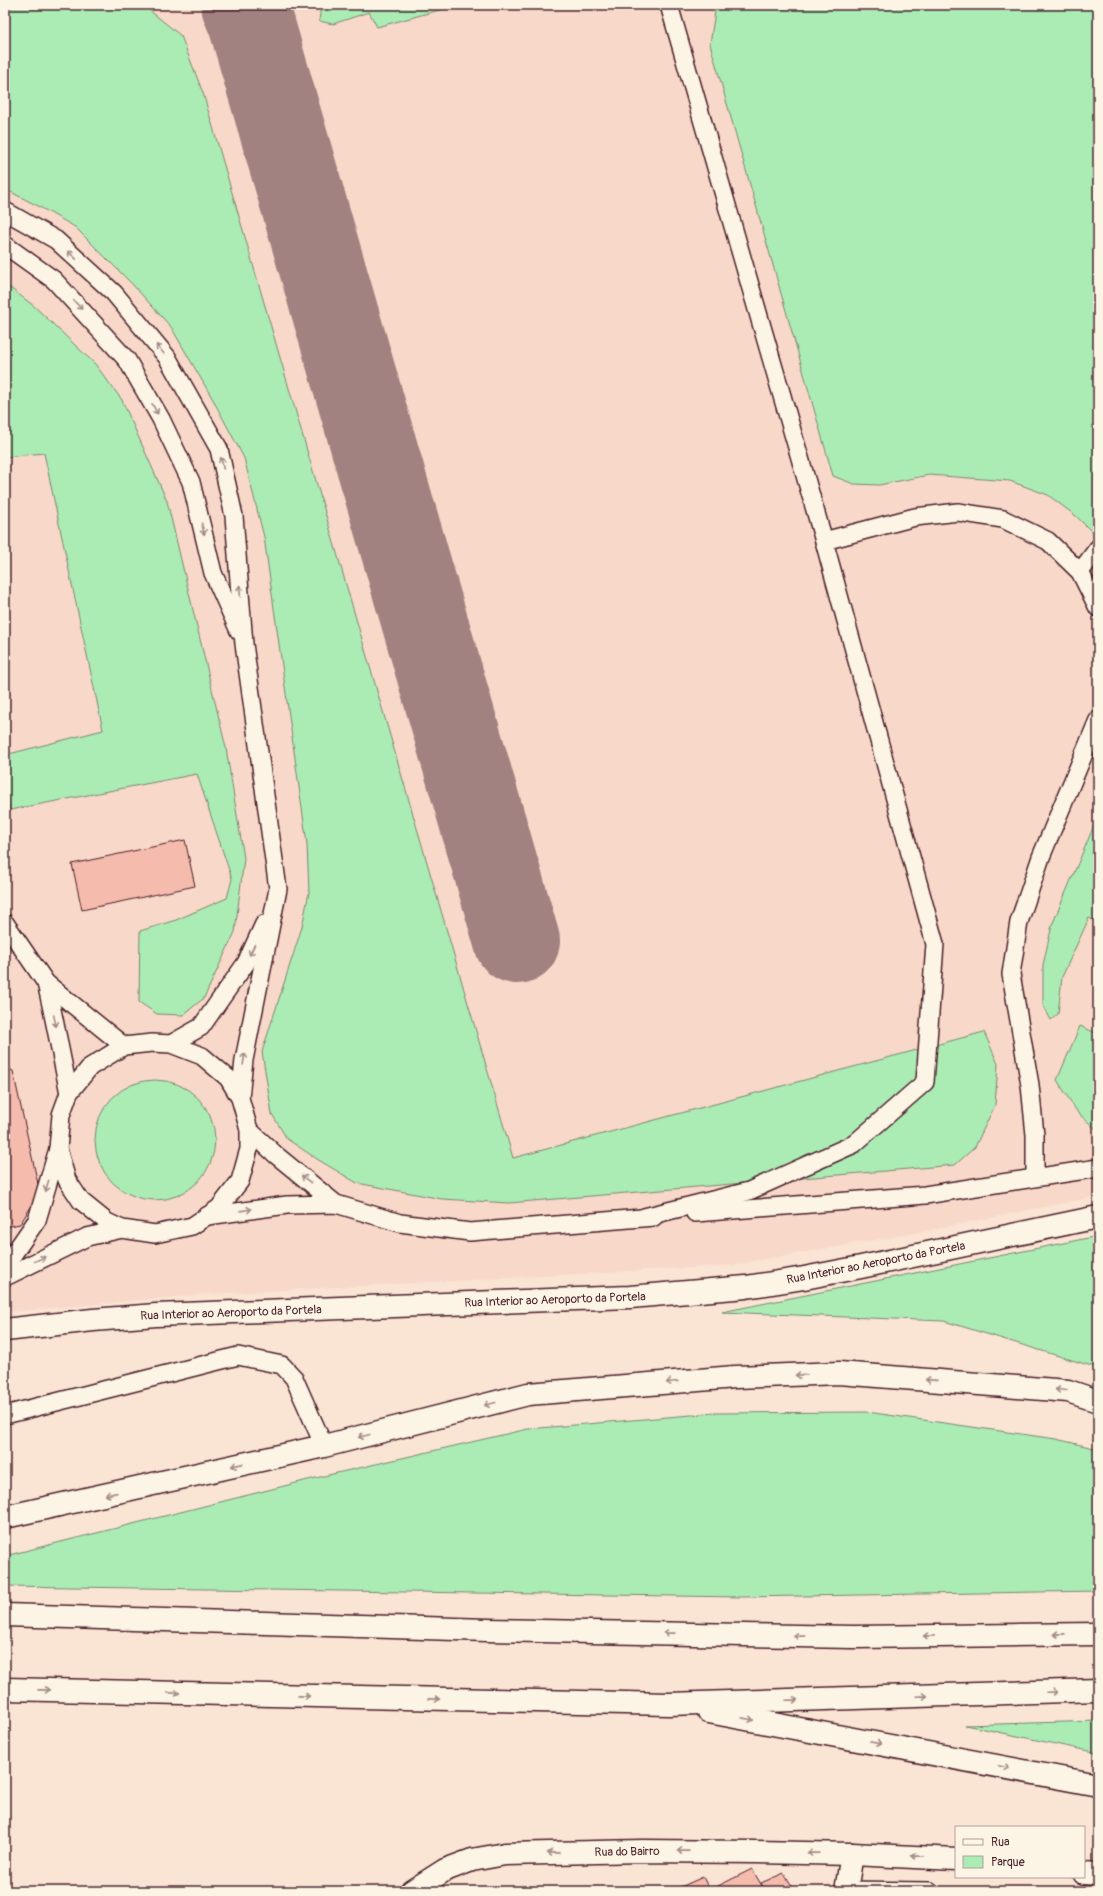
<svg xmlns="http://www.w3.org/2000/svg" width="1103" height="1896" viewBox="0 0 1103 1896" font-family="Pangolin,sans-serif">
	<rect width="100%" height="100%" fill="#fae4d4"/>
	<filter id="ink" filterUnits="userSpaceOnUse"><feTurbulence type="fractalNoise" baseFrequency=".025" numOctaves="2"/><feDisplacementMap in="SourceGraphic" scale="8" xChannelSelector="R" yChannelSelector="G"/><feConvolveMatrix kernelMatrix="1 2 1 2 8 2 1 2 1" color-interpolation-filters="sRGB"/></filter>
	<g filter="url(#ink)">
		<!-- built -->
		<path fill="#f8d8c8" d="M5,5H1098V1196L920,1232L726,1266L209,1294L5,1312Z"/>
		<!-- green -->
		<g fill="#abecb5" stroke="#7a8670">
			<path d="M5,5H143L181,36L203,93L513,1158L984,1032L998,1064L995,1105L975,1147L955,1165L509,1203L442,1199L357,1183L317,1159L287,1139L272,1114L262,1052L302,927L309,892L307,844L264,537L244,458L211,396L171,327L132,284L75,227L38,206L5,189Z"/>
			<path d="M321,5H458L377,27L369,12L333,24L319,21Z"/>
			<path d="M716,5H1098V538L1076,516L1048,495L1010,481L929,475L879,485L854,484L833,476L710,44Z"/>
			<path d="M5,284L34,306L95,364L122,400L167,501L226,748L244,858L235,932L204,998L183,1015L157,1014L139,1002L140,931L176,920L227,898L232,879L197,774L10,810L5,784V755L103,730L44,453L5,457Z"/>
			<path d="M1098,816V922L1089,918L1062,977L1058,1014L1051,1020L1043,1005V965L1052,925Z"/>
			<path d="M1080,1026L1098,1034V1131L1078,1113L1057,1080Z"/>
			<circle cx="155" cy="1140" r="60"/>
			<path d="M1098,1236V1368L944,1321L722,1312Z"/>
			<path d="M867,1412L1056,1439L1098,1449V1591L742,1597L5,1586V1556L324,1476L528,1429L714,1413Z"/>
			<path d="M1098,1721V1753L965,1725Z"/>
		</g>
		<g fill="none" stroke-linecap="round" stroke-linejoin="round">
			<!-- taxiway -->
			<path stroke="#a28280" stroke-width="86" d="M244,5L251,22L517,941"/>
		</g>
		<!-- building -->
		<g fill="#f5bbad" stroke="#4a1f2b">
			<path d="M185,840L195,886L82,910L72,864Z"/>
			<path d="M5,1066L13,1071L40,1193L20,1224L5,1227Z"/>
			<path d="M752,1869L765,1891H721L718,1886Z"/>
			<path d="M784,1873L795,1891H765L761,1883Z"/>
			<path d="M703,1877L710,1891H677L676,1889Z"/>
		</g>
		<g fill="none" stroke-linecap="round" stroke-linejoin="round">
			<!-- lane casing -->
			<g stroke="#4a1f2b" stroke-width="20">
				<g id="lane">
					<path d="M5,211L56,240L114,293L167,357L219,449L234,516L244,644L278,889L244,1060L240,1098"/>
					<path d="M5,245L54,280L127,360L161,419L191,482L213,573L239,631"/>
					<path d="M824,541L915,517L958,512L1003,519L1048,541L1080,572L1098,608"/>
					<path d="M1080,572L1098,548"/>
					<path d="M5,923L46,983L124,1046"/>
					<path d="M46,983C55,1020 61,1056 69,1093"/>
					<path d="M171,1044L202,1056L228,1078L240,1098L249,1130V1149L240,1181L219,1208L192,1226L155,1234L122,1229L107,1222L81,1201L67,1180L58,1149L61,1115L69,1093L90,1067L124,1046L152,1043L171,1044L201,1027L246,963L264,924"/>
					<path d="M249,1130L276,1155L336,1204"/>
					<path d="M1035,1177V1135L1030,1085L1011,974L1019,922L1041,857L1098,720"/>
					<path d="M695,1213L925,1195L1098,1168"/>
					<path d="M207,1216L287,1205L336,1204L400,1223L470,1232L654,1217"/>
					<path d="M644,1217L749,1191L854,1144L925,1082L935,944L824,541L669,5"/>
					<path d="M5,1266L37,1220L58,1149"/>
					<path d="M5,1277L87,1237L122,1229"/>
					<path d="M5,1415L238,1356L282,1365L294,1378L324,1446"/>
					<path d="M847,1890L930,1891"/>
				</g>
			</g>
			<!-- street casing -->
			<g stroke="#4a1f2b" stroke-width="25">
				<g id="street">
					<path d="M1084,1873L1098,1874"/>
					<path d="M412,1891L445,1870L472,1860L505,1854L642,1851L755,1852L852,1854L956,1859"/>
					<path d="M846,1891L852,1854"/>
				</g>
			</g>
			<!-- secondary casing -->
			<g stroke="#4a1f2b" stroke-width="25">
				<path id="secondary" d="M5,1330L93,1320L156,1315L630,1297L746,1287L804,1278L861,1267L1098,1217"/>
			</g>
			<!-- highway casing -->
			<g stroke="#4a1f2b" stroke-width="25">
				<g id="highway">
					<path d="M5,1517L324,1446L528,1394L735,1377L839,1373L1068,1391L1098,1401"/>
					<path d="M5,1615L487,1630L853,1637L1098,1634"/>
					<path d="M5,1689L669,1704L1098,1690"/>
					<path d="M709,1712L1098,1785"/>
				</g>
			</g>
			<!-- lane -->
			<use href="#lane" stroke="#fcf5e5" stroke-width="17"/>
			<!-- street -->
			<use href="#street" stroke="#fcf5e5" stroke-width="22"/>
			<!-- secondary -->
			<use href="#secondary" stroke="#fcf5e5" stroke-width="22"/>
			<!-- highway -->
			<use href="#highway" stroke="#fcf5e5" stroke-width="22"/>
		</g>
		<!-- one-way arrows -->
		<defs><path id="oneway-shaft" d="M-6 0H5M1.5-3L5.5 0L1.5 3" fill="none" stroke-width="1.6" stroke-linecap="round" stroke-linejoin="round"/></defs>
		<g stroke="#a38a88">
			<use href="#oneway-shaft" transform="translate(72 255) rotate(-137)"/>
			<use href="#oneway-shaft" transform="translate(78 305) rotate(46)"/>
			<use href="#oneway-shaft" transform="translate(160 349) rotate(-130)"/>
			<use href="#oneway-shaft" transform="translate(155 409) rotate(61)"/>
			<use href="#oneway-shaft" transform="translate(222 463) rotate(-103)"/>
			<use href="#oneway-shaft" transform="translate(203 529) rotate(76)"/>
			<use href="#oneway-shaft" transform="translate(240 591) rotate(-94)"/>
			<use href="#oneway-shaft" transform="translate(252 950) rotate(115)"/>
			<use href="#oneway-shaft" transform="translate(55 1021) rotate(78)"/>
			<use href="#oneway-shaft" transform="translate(244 1059) rotate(-82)"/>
			<use href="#oneway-shaft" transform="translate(306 1179) rotate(-141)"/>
			<use href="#oneway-shaft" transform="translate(47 1186) rotate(106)"/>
			<use href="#oneway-shaft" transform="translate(246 1210) rotate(-8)"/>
			<use href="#oneway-shaft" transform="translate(40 1259) rotate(-25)"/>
			<use href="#oneway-shaft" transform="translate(801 1375) rotate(178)"/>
			<use href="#oneway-shaft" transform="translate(931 1380) rotate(-176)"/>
			<use href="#oneway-shaft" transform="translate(672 1382) rotate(175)"/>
			<use href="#oneway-shaft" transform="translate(1061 1390) rotate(-175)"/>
			<use href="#oneway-shaft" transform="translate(490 1404) rotate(166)"/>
			<use href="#oneway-shaft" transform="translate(364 1436) rotate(166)"/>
			<use href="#oneway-shaft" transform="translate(237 1465) rotate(167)"/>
			<use href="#oneway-shaft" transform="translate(111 1494) rotate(167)"/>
			<use href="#oneway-shaft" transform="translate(669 1633) rotate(-179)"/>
			<use href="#oneway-shaft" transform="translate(1059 1634) rotate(179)"/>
			<use href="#oneway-shaft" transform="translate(799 1636) rotate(-179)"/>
			<use href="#oneway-shaft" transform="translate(929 1636) rotate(179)"/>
			<use href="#oneway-shaft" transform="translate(44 1690) rotate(1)"/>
			<use href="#oneway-shaft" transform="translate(1052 1692) rotate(-2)"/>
			<use href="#oneway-shaft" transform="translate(174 1693) rotate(1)"/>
			<use href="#oneway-shaft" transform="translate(304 1696) rotate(1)"/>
			<use href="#oneway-shaft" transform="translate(922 1696) rotate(-2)"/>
			<use href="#oneway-shaft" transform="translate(434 1699) rotate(1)"/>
			<use href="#oneway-shaft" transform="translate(792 1700) rotate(-2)"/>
			<use href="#oneway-shaft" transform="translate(748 1719) rotate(11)"/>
			<use href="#oneway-shaft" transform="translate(876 1743) rotate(11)"/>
			<use href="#oneway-shaft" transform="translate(1004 1767) rotate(11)"/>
			<use href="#oneway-shaft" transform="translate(683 1851) rotate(-179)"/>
			<use href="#oneway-shaft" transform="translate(553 1853) rotate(179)"/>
			<use href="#oneway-shaft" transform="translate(813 1853) rotate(-179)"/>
			<use href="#oneway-shaft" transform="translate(917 1856) rotate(-178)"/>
		</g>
	</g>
	<g text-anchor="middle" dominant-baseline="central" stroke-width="4" stroke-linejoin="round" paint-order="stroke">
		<!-- street labels -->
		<g font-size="12" fill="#4a1f2b" stroke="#fcf5e5">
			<text transform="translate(876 1263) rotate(-11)">Rua Interior ao Aeroporto da Portela</text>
			<text transform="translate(555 1300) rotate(-2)">Rua Interior ao Aeroporto da Portela</text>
			<text transform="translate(231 1313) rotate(-2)">Rua Interior ao Aeroporto da Portela</text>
			<text transform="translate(627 1852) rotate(-1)">Rua do Bairro</text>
		</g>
	</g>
	<!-- margin -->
	<rect width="1103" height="1896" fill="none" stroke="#fcf5e5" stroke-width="20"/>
	<rect x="10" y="10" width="1083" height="1876" fill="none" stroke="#4a1f2b" stroke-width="1.5" filter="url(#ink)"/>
	<!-- legend -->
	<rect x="955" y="1826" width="130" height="52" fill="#fcf5e5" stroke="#b59f9b"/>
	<rect x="963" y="1839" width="20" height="6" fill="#fcf5e5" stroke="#b59f9b"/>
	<text x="991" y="1846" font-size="12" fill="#4a1f2b">Rua</text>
	<rect x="963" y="1856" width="20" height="12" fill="#abecb5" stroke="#b59f9b"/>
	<text x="991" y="1866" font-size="12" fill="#4a1f2b">Parque</text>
</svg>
